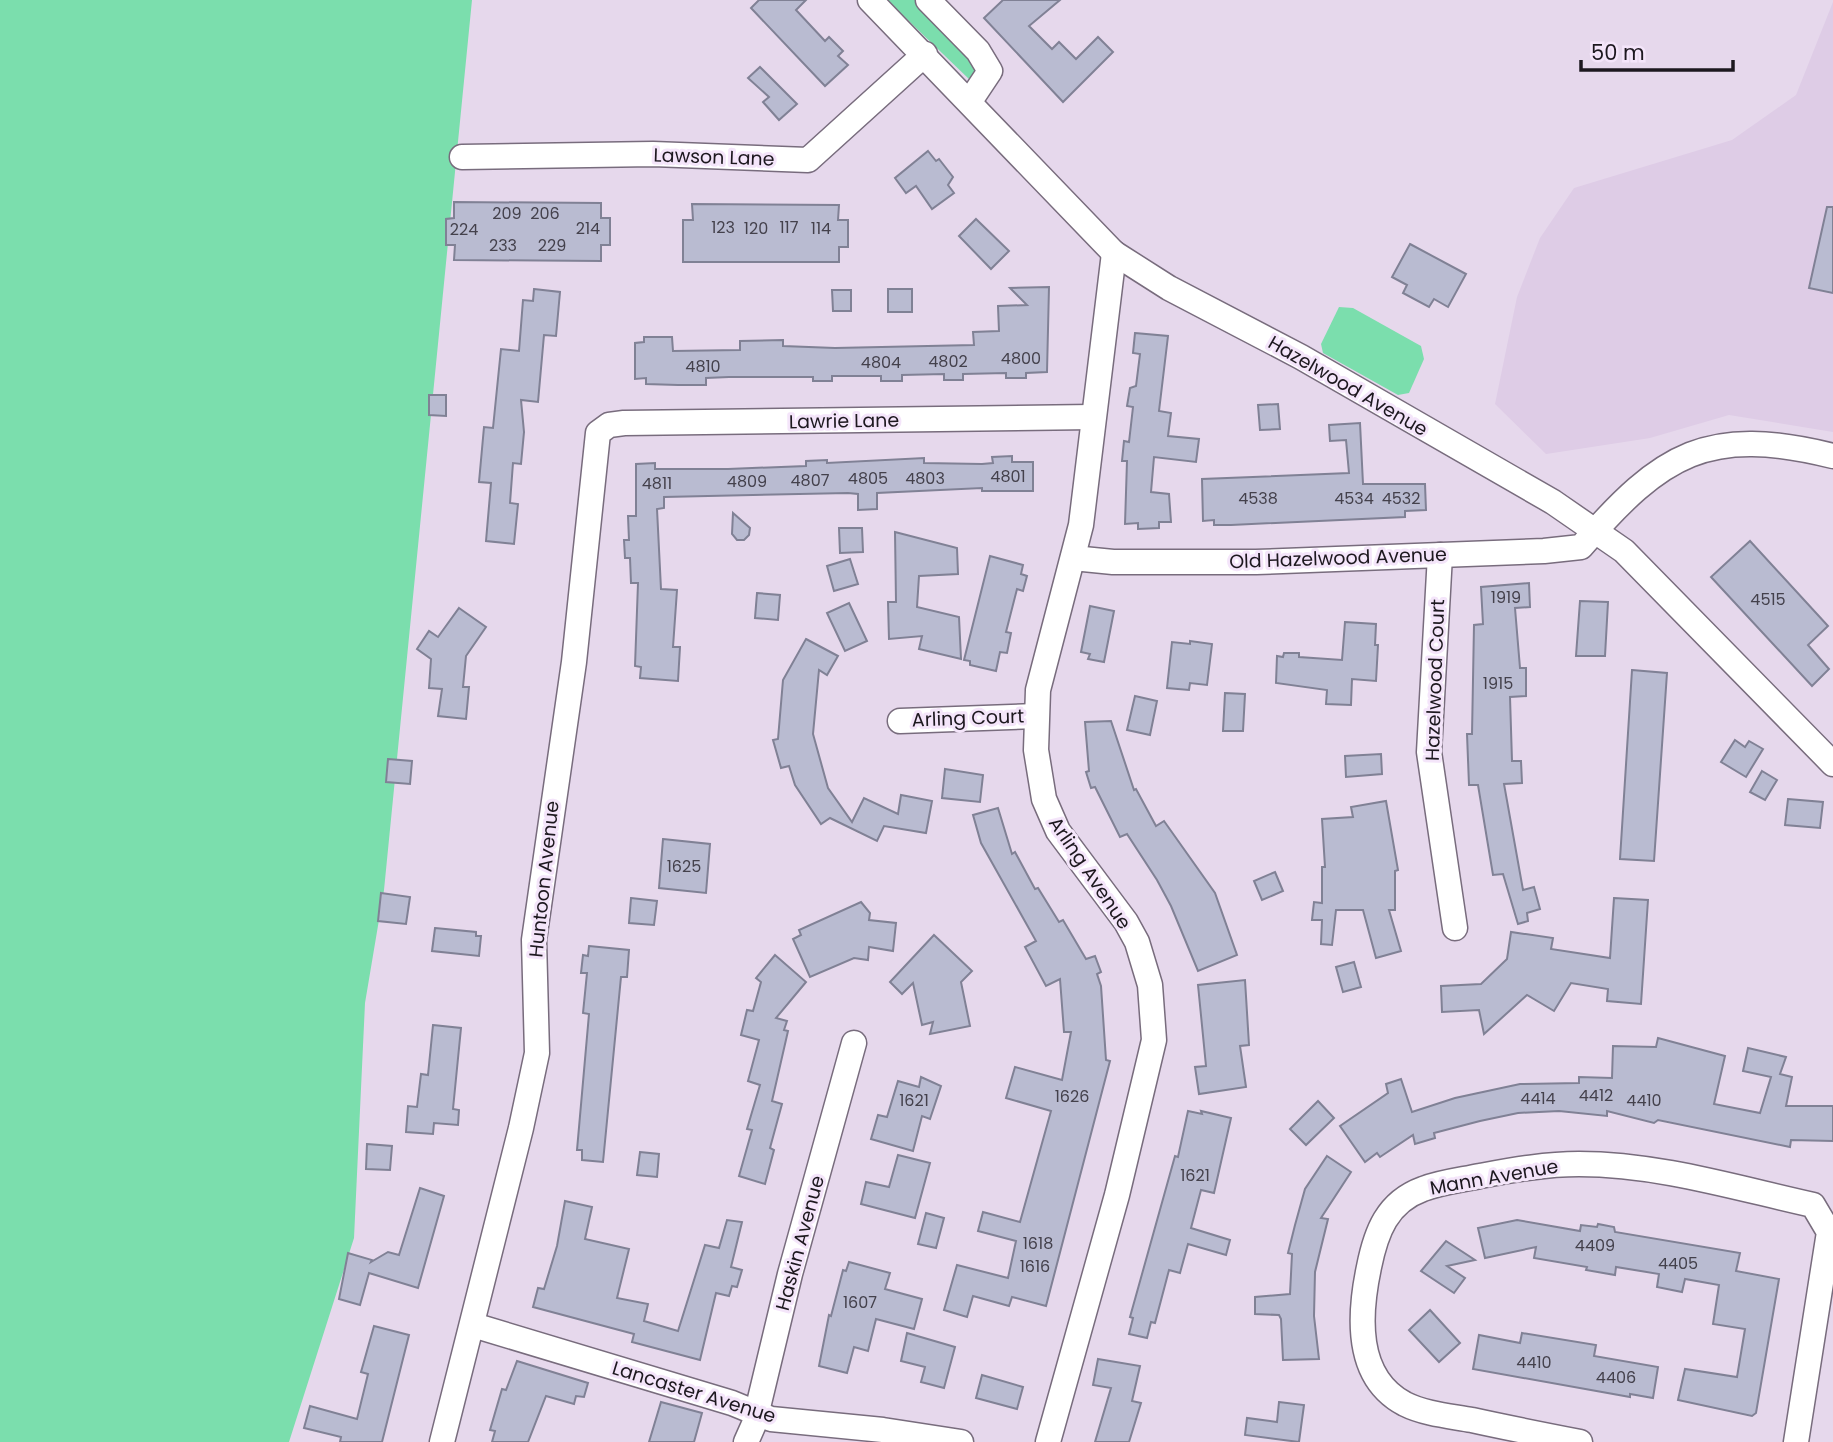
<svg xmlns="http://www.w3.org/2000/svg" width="1833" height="1442" viewBox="0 0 1833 1442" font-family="Poppins,sans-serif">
	<rect width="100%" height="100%" fill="#e6d8ec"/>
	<!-- built -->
	<path fill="#decce6" d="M1833,2V432L1729,415L1650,438L1546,454L1495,404L1517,297L1540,238L1574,188L1732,140L1796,95Z"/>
	<!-- green -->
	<g fill="#7bdead">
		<path d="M0,0H472L384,890L365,1003L354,1238L289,1442H0Z"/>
		<path d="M887,0H923L979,68L971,81Z"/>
		<path d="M1339,307L1353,308L1421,346L1424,359L1409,393L1398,395L1323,353L1321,344Z"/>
	</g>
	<!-- building -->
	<g fill="#b9bbd1" stroke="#808195" stroke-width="2">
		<path d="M759,0H806L796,10L825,41L829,37L843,51L838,56L848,65L825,86L751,8Z"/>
		<path d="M1003,0H1060L1029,26L1052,49L1059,42L1076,59L1098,37L1113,52L1063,102L984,18Z"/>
		<path d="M760,67L797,104L779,120L763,102L769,97L748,78Z"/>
		<path d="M928,151L936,161L939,159L953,177L948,185L954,193L932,209L916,186L906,193L895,178Z"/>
		<path d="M454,202L601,203V218H610V245H601V261L454,260L455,245H446V219L454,218Z"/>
		<path d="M692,204L839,205L838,220H848V247H839V262H683V220H693Z"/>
		<path d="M1827,207H1833V293L1809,288Z"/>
		<path d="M976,219L1009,251L991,269L959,236Z"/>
		<path d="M1410,244L1466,274L1448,307L1434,299L1429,307L1403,293L1407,285L1392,277Z"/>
		<path d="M1049,287L1047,372L1026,373V378H1006V373L963,374V380H944V374L902,375V381H881V376H832V381H813V377H729L706,378V385H678L646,384V378L635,379V343L644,342V337H672L673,351L740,350V341L783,340V346L835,348L974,345L973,332L999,331L998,306L1027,305L1010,288Z"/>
		<path d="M534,289L560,292L556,336L544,335L538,402L521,400L524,432L521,464L513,463L510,503L518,504L514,544L486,541L491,483L479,482L484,427L493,428L501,349L519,351L523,300L533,301Z"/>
		<rect x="888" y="289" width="24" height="23"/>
		<path d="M832,290H851V311H833Z"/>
		<path d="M1135,333L1168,336L1159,411L1171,413L1168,436L1199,439L1196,462L1154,457L1151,492L1169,494L1171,522H1159V528L1138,529V523L1125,524L1127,461H1122L1124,441L1129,442L1133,407L1127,406L1130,388L1136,386L1140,354L1133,353Z"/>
		<path d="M429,395H446V416L429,415Z"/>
		<path d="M1278,404L1280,429L1260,430L1258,405Z"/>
		<path d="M1360,423L1363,484H1425L1426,510L1405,511V517L1231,525H1214V520L1203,521L1202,479L1349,473L1346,440L1330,441L1329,425Z"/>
		<path d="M1012,456V462H1033V491H982V488L877,493V509L858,510V494L848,493L664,497V508L657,509L661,589L677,590L673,647H680L678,681L640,678L641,667L635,666L638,583H631L630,558H625L624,540H629L628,516H636V464L655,463V469H728L806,466V461L827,460V463L924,458V463L982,464L993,463L992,457Z"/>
		<path d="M733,513L750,528L749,535L744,540H737L732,534Z"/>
		<path d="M839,528H862L863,552L840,553Z"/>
		<path d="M895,532L957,548L958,574L919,576L917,607L959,617L961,659L919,649L922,636L889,639L888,602H896Z"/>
		<path d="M1750,541L1828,626L1808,645L1829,669L1812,686L1711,577Z"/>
		<path d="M990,556L1023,565L1021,574L1027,576L1023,591L1017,589L1006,632L1011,633L1007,653L1000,652L996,671L970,665V661L964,660Z"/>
		<path d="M850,559L858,584L834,591L827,566Z"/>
		<path d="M1529,583L1530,607L1515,608L1520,668H1526V696L1510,697L1512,761H1521L1522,783L1504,784L1523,890L1534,887L1540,909L1527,913L1528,921L1518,924L1503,874L1493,875L1478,785H1469L1467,734H1472L1474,625L1483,624L1481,587Z"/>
		<path d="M757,593L780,595L778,620L755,618Z"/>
		<path d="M1580,601L1608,602L1605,656H1576Z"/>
		<path d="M849,603L867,641L845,651L827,613Z"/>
		<path d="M1090,606L1114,611L1104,662L1088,659L1090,654L1081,652Z"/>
		<path d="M459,608L486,627L466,656L463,687H469L466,719L438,716L442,689L429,688L431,659L417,649L429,631L438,637Z"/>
		<path d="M1345,622L1376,624L1375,645H1378L1376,681L1352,679L1351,705L1326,704L1327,690L1276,683L1277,656L1283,657L1284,653H1299V657L1342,660Z"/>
		<path d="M806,639L838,656L827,675L819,670L813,734L828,788L852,822L864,798L898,814L901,795L932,801L926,833L884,826L877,841L830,818L821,824L795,785L789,766L781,768L773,740L778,739L783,680Z"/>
		<path d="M1190,641L1212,644L1207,685L1190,683L1189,690L1167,688L1172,642L1190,644Z"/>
		<path d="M1632,670L1667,673L1654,861L1620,859Z"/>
		<path d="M1225,693L1245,694L1243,731H1223Z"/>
		<path d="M1135,696L1157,701L1150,735L1127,730Z"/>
		<path d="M1111,721L1134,790L1136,789L1156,826L1164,821L1215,893L1237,955L1198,971L1171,906L1157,880L1127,834L1120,837L1095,787L1091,788L1086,772L1089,771L1085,722Z"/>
		<path d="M1735,740L1745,747L1749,741L1763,749L1746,777L1721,762Z"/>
		<path d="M1381,754L1382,774L1346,777L1345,756Z"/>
		<path d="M388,759L412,761L410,784L386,782Z"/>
		<path d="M945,769L983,775L980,802L942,798Z"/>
		<path d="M1762,771L1777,780L1765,800L1750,792Z"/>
		<path d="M1788,799L1823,802L1820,828L1785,825Z"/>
		<path d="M1386,801L1398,870L1395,871V910H1389L1401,951L1376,958L1363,910H1336L1332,945L1321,944L1322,920H1312L1314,902L1322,903V867H1325L1322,819L1353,817L1351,807Z"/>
		<path d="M998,808L1012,854L1015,852L1035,889L1038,888L1059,922L1063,920L1086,959L1095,956L1101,972L1097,974L1101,986L1106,1060L1110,1061L1046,1306L1012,1297L1009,1306L973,1296L967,1317L944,1310L957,1265L1008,1278L1016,1241L978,1231L983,1212L1020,1222L1051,1111L1006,1098L1015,1067L1062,1080L1071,1032H1064L1060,979L1046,986L1025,947L1036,941L981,843L973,815Z"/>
		<path d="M663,839L710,844L706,893L659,888Z"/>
		<path d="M1275,872L1283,891L1262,900L1254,881Z"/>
		<path d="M381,893L410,897L406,924L378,921Z"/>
		<path d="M631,898L657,901L654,925L629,923Z"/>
		<path d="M1614,898L1648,900L1641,1004L1607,1001L1608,989L1571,983L1554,1011L1527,995L1484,1034L1479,1010L1442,1012L1441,986L1481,984L1507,959L1511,932L1553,938L1551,949L1610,958Z"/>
		<path d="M861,902L870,913L869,920L896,923L893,951L869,947L868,960L854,958L810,977L793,939L801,935L799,930Z"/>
		<path d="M435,928L476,932V936H481L479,956L432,951Z"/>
		<path d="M934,935L972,971L961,982L970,1026L930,1034L933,1022L922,1025L913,983L902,994L890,982Z"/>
		<path d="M589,946L629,950L627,977H621L603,1162L582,1160V1150H577L589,1014L583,1013L587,973H581L583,955L588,956Z"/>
		<path d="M775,955L806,982L776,1018L787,1021L784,1030L788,1031L772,1101L782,1104L770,1148L774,1150L765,1184L739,1176L752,1130L747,1129L760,1085L748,1081L759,1040L741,1035L747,1010L753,1011L761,982L756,978Z"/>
		<path d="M1354,962L1361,987L1343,992L1336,967Z"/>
		<path d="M1245,980L1249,1045L1240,1046L1246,1087L1199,1094L1195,1067L1206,1066L1198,985Z"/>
		<path d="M433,1025L461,1028L453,1109L459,1110L458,1125L434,1123L433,1134L406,1132L408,1106L417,1107L421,1074L428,1075Z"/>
		<path d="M1658,1038L1725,1056L1714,1104L1760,1113L1771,1077L1743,1071L1748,1048L1786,1057L1780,1074L1792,1077L1786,1106H1833V1141L1791,1140L1790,1147L1658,1120L1654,1123L1607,1111V1116L1559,1111L1518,1113L1480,1121L1434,1133L1435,1138L1415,1144L1413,1135L1380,1157L1377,1153L1365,1162L1340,1126L1388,1093L1386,1084L1401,1079L1412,1112L1455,1098L1520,1084L1579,1083V1077L1612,1078L1613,1046L1656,1047Z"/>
		<path d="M921,1077L941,1086L930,1119L922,1116L913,1151L871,1139L878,1115L887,1117L898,1081L919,1087Z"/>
		<path d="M1318,1101L1334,1118L1306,1145L1290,1129Z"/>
		<path d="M1188,1111L1202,1114L1201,1111L1231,1118L1214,1193L1201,1190L1191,1228L1230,1240L1226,1255L1188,1244L1180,1273L1169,1270L1155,1323L1151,1322L1147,1338L1129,1334L1133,1318L1130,1317L1175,1156L1178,1157Z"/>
		<path d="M367,1144L392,1146L390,1170L366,1169Z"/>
		<path d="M640,1152L659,1154L657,1177L637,1175Z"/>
		<path d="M898,1155L930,1163L915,1218L861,1204L866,1182L889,1187Z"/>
		<path d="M1327,1156L1351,1172L1321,1218L1328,1219L1315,1272L1314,1316L1319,1359L1283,1360L1281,1319L1279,1315L1255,1314V1297L1290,1294L1292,1254L1288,1253L1295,1225L1305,1189Z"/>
		<path d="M420,1188L444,1196L418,1288L369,1273L360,1305L339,1299L348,1253L372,1260L371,1262L388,1252L399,1255Z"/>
		<path d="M565,1201L592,1207L585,1239L629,1249L617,1298L648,1304L644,1321L678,1331L705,1245L719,1248L727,1220L742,1222L731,1267L742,1270L737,1287L732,1286L729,1296L716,1293L700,1360L632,1342L634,1334L533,1307L538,1288L544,1289L557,1246Z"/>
		<path d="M926,1213L944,1218L936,1248L918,1244Z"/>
		<path d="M1517,1220L1580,1231L1581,1225L1597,1227L1598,1224L1614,1227L1615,1232L1740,1253L1736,1271L1779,1279L1756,1413L1752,1416L1678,1400L1685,1369L1737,1377L1745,1329L1713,1324L1719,1285L1685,1279L1682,1292L1657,1287L1659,1274L1616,1267L1615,1275L1586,1270L1587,1267L1534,1258L1536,1247L1485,1258L1478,1228Z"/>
		<path d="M1446,1241L1475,1260L1447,1266L1465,1278L1454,1293L1421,1271Z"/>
		<path d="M849,1262L890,1273L885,1289L922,1299L914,1329L876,1319L868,1351L854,1347L847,1373L819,1366L829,1315L831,1316L843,1270L846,1271Z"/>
		<path d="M1430,1310L1460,1343L1439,1362L1409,1330Z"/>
		<path d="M374,1326L409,1335L382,1442H340L341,1437L304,1428L310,1406L357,1419L368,1374L361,1372Z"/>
		<path d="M907,1333L955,1347L944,1388L921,1382L925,1367L901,1361Z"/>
		<path d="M1522,1333L1596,1345L1594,1356L1658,1367L1653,1398L1630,1394V1397L1473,1369L1479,1335L1520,1343Z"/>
		<path d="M1098,1359L1140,1366L1132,1401L1141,1403L1129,1442H1095L1111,1388L1093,1385Z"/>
		<path d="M517,1361L588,1383L584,1397L576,1396L574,1404L546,1396L528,1442H492L495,1431L490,1430L502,1389L506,1390Z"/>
		<path d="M982,1375L1023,1387L1017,1409L976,1398Z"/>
		<path d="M661,1402L702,1413L694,1442H649Z"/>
		<path d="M1279,1402L1304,1405L1299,1442L1245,1435L1247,1418L1277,1422Z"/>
	</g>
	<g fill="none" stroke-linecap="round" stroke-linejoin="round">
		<!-- minor casing -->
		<g stroke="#786c7d" stroke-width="27">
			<g id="minor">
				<path d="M870,0L1114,253L1169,288L1301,357L1553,502L1624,551L1833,764"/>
				<path d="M928,0L978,51L990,71L970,101"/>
				<path d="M462,157L653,154L808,160L925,54"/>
				<path d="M1440,555L1429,752L1455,928"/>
				<path d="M1073,558L1113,562H1256L1544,551L1581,547C1662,453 1708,425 1833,456"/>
				<path d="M900,721L1036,716"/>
				<path d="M473,1325L732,1403L771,1419L883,1430L961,1442"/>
				<path d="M442,1442L521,1128L537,1053L534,940L574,662L598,433L609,425L624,423L1093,417"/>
				<path d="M746,1442L754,1424L790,1274L854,1043"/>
				<path d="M1048,1442L1117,1195L1154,1040L1150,985L1137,942L1126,922L1058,831L1044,799L1036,750L1038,690L1081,525L1114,253"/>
				<path d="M1580,1442C1544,1435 1508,1428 1472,1420C1450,1416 1425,1414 1405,1404C1354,1377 1359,1314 1369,1267C1376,1232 1387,1202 1423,1189C1441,1182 1461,1180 1480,1176C1513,1170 1545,1164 1579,1164C1658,1164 1736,1188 1813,1205L1829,1232L1796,1442"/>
			</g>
		</g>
		<!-- minor -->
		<use href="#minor" stroke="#fff" stroke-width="24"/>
	</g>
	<g text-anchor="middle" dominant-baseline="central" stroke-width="6" stroke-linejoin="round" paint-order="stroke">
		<!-- number labels -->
		<g font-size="16" fill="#44414c">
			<text x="507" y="213">209</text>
			<text x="545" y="213">206</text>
			<text x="723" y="227">123</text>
			<text x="789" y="227">117</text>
			<text x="588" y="228">214</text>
			<text x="756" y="228">120</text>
			<text x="821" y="228">114</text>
			<text x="464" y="229">224</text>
			<text x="503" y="245">233</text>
			<text x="552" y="245">229</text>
			<text x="1021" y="358">4800</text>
			<text x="948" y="361">4802</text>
			<text x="881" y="362">4804</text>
			<text x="703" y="366">4810</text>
			<text x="1008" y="476">4801</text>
			<text x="868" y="478">4805</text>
			<text x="925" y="478">4803</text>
			<text x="810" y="480">4807</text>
			<text x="747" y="481">4809</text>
			<text x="657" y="483">4811</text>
			<text x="1258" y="498">4538</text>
			<text x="1354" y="498">4534</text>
			<text x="1401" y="498">4532</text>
			<text x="1506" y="597">1919</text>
			<text x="1768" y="599">4515</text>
			<text x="1498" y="683">1915</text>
			<text x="684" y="866">1625</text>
			<text x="1596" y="1095">4412</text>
			<text x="1072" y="1096">1626</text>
			<text x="1538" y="1098">4414</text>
			<text x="914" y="1100">1621</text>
			<text x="1644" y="1100">4410</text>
			<text x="1195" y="1175">1621</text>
			<text x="1038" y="1243">1618</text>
			<text x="1595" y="1245">4409</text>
			<text x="1678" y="1263">4405</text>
			<text x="1035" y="1266">1616</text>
			<text x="860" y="1302">1607</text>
			<text x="1534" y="1362">4410</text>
			<text x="1616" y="1377">4406</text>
		</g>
		<!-- street labels -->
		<g font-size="19" fill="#1d181f" stroke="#f4e5fa">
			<text transform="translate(714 157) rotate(2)">Lawson Lane</text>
			<text transform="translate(1348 386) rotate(30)">Hazelwood Avenue</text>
			<text transform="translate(844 421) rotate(-1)">Lawrie Lane</text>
			<text transform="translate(1338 558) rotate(-2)">Old Hazelwood Avenue</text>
			<text transform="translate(1435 680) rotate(-88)">Hazelwood Court</text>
			<text transform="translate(968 718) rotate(-2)">Arling Court</text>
			<text transform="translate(1090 873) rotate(56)">Arling Avenue</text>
			<text transform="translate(544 879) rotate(-84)">Huntoon Avenue</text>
			<text transform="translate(1494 1177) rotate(-10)">Mann Avenue</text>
			<text transform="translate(800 1243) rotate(-75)">Haskin Avenue</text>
			<text transform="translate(694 1392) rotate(17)">Lancaster Avenue</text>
		</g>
	</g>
	<!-- scale -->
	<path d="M1581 60v10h152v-10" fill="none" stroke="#1d181f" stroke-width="3.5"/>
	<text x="1591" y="60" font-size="21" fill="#1d181f" stroke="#f4e5fa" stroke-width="5" paint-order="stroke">50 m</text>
</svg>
